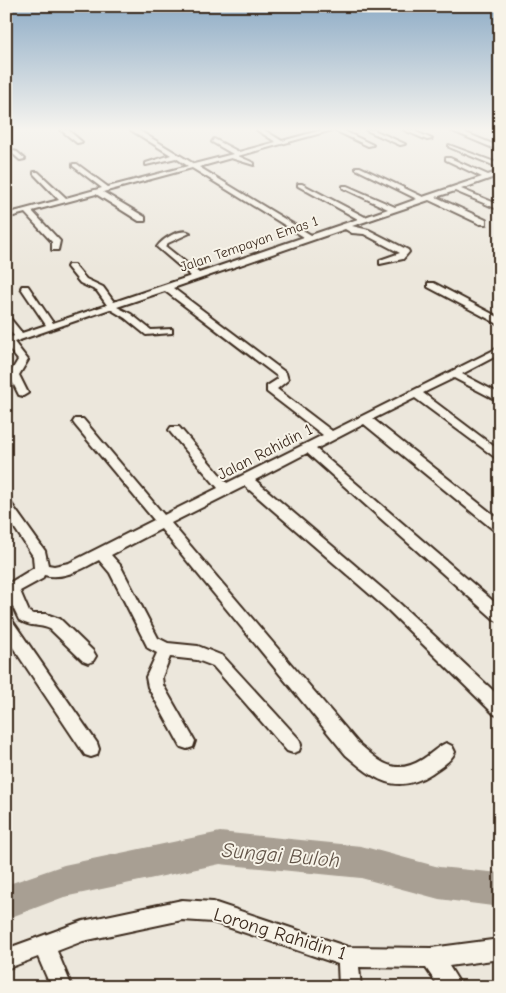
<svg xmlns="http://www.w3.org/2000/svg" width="506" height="993" viewBox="0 0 506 993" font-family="'Comic Neue',sans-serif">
	<rect width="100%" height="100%" fill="#ece7dc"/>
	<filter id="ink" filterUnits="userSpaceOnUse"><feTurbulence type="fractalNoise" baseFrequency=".02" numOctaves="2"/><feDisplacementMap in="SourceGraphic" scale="10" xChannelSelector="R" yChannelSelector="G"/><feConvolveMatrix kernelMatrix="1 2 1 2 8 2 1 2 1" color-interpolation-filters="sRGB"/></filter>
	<g filter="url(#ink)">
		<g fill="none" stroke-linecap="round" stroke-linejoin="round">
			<!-- river -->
			<path fill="#a89f93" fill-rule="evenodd" d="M220,832L361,846L439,867L500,873V907L439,899L361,878L220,864L64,897L6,919V885L64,865Z"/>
			<!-- minor casing -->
			<g stroke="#3b2a1e" stroke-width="4">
				<g id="minor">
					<path d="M61,130H68L82,142L77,143Z"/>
					<path d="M131,130H138L194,164L233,154L212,142L214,139L239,152L276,142L257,130H264L282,141L322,130H332L238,156L254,163V165L231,158L199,167L311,235L358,219L298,186V184H302L365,217L388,209L343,188V186H347L395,207L417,199L356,169V167H360L423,197L482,177L446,160V158H450L488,175L500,171V175L461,189L500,205V210L455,191L436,197L486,220V224H480L429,200L352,226L369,230L408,250L409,252L403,259L380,264V260L400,253L364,234L352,233L345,229L173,288L286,373L288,380L277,389L332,431L500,347V354L462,374L500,394V402L454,378L423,393L500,451V461L415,398L373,419L500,520V532L495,531L364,424L316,449L500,607V622L495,620L307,453L255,480L398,602L500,697V716L494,714L388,610L245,486L171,523L358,743C380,762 394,777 423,759C431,754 437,747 446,743L452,746L455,752C451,761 441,767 432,773C396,796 375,780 346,755L161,529L111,555L120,565L158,638L168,643L198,646L223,656L299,739L301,745L299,751L293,753L287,751L213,666L197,660L170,657L162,677L163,685L195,741L193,747L187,749L181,747L148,687L146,677L157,653L148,648L110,573L99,560C82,569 64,580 44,575L42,579L20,591L29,612L33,614H46L60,619L93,651L96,656L93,661L88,663L83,661L50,629C39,624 32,628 19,620L8,597L6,598V585L34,568L33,556L6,515V500L10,502L45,551L48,565L54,566L69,563L154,520L75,425L73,422L75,419H83L164,515L218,488L171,433L169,430L171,427H179L227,483L323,435L267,392V386L278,379L277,376L165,291L117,307L131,314L151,330L172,329V333L146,335L125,318L110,309L14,342L28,360L19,375L28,393L23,396L19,395L9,375L18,360L6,345V339L14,336L6,326V316L9,317L22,333L46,325L21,288L22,286H28L53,323L107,305L97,291L80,283L67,267L68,265H74L86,279L103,287L114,302L191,276L157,247C162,239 181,227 190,233L168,243L165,246L199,273L304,237L192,168L103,192L145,217V221H139L96,194L32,211L60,241L58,250H52V242L25,213L6,218V214L59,200L34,174V172H38L66,198L102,188L73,166V164H77L108,187L188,166L176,158L146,165V163L171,155Z"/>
					<path d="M334,130H342L373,145L368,146Z"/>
					<path d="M366,130H374L405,144L400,145Z"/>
					<path d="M404,130H412L432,139L427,140Z"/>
					<path d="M450,130H459L500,147V151Z"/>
					<path d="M449,145L500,164V168L449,147Z"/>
					<path d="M6,149L17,152L25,159L20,160L13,154L6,153Z"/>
					<path d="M428,283H434L500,318V325L428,287Z"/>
					<path d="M6,618L11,619L97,743L99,749L97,755L91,757L85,755L6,637Z"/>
					<path d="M182,900L213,902L348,947L431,948L500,939V959L449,966L462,987H439L426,968L359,967L361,987H339L338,964L213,922L182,920L83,941L57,951L72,987H51L38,957L6,969V949L83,921Z"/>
				</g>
			</g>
			<!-- minor -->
			<use href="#minor" fill="#f7f3e8" fill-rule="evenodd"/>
		</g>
	</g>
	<!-- sky -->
	<linearGradient id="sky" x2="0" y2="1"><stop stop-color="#8eacc6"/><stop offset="0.48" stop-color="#f6f4ef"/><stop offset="1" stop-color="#f6f4ef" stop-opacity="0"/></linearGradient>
	<rect width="506" height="269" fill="url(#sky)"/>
	<g text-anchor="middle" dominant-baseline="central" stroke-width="4" stroke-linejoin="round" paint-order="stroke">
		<!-- far-street labels -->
		<g font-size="14" fill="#3b2a1e" stroke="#f7f3e8">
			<text transform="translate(249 244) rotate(-19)">Jalan Tempayan Emas 1</text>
		</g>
		<!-- street labels -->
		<g font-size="16" fill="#3b2a1e" stroke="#f7f3e8">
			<text transform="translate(265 452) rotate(-27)">Jalan Rahidin 1</text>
		</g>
		<!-- near-street labels -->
		<g font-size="19" fill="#3b2a1e" stroke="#f7f3e8">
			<text transform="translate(280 934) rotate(17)">Lorong Rahidin 1</text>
		</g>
		<!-- near-water labels -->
		<g font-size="21" font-style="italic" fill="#615347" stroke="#f7f3e8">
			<text transform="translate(281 855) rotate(5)">Sungai Buloh</text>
		</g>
	</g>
	<!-- margin -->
	<rect width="506" height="993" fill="none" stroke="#f7f3e8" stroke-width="25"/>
	<rect x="12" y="12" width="481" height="968" fill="none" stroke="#3b2a1e" stroke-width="2" filter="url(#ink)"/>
</svg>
